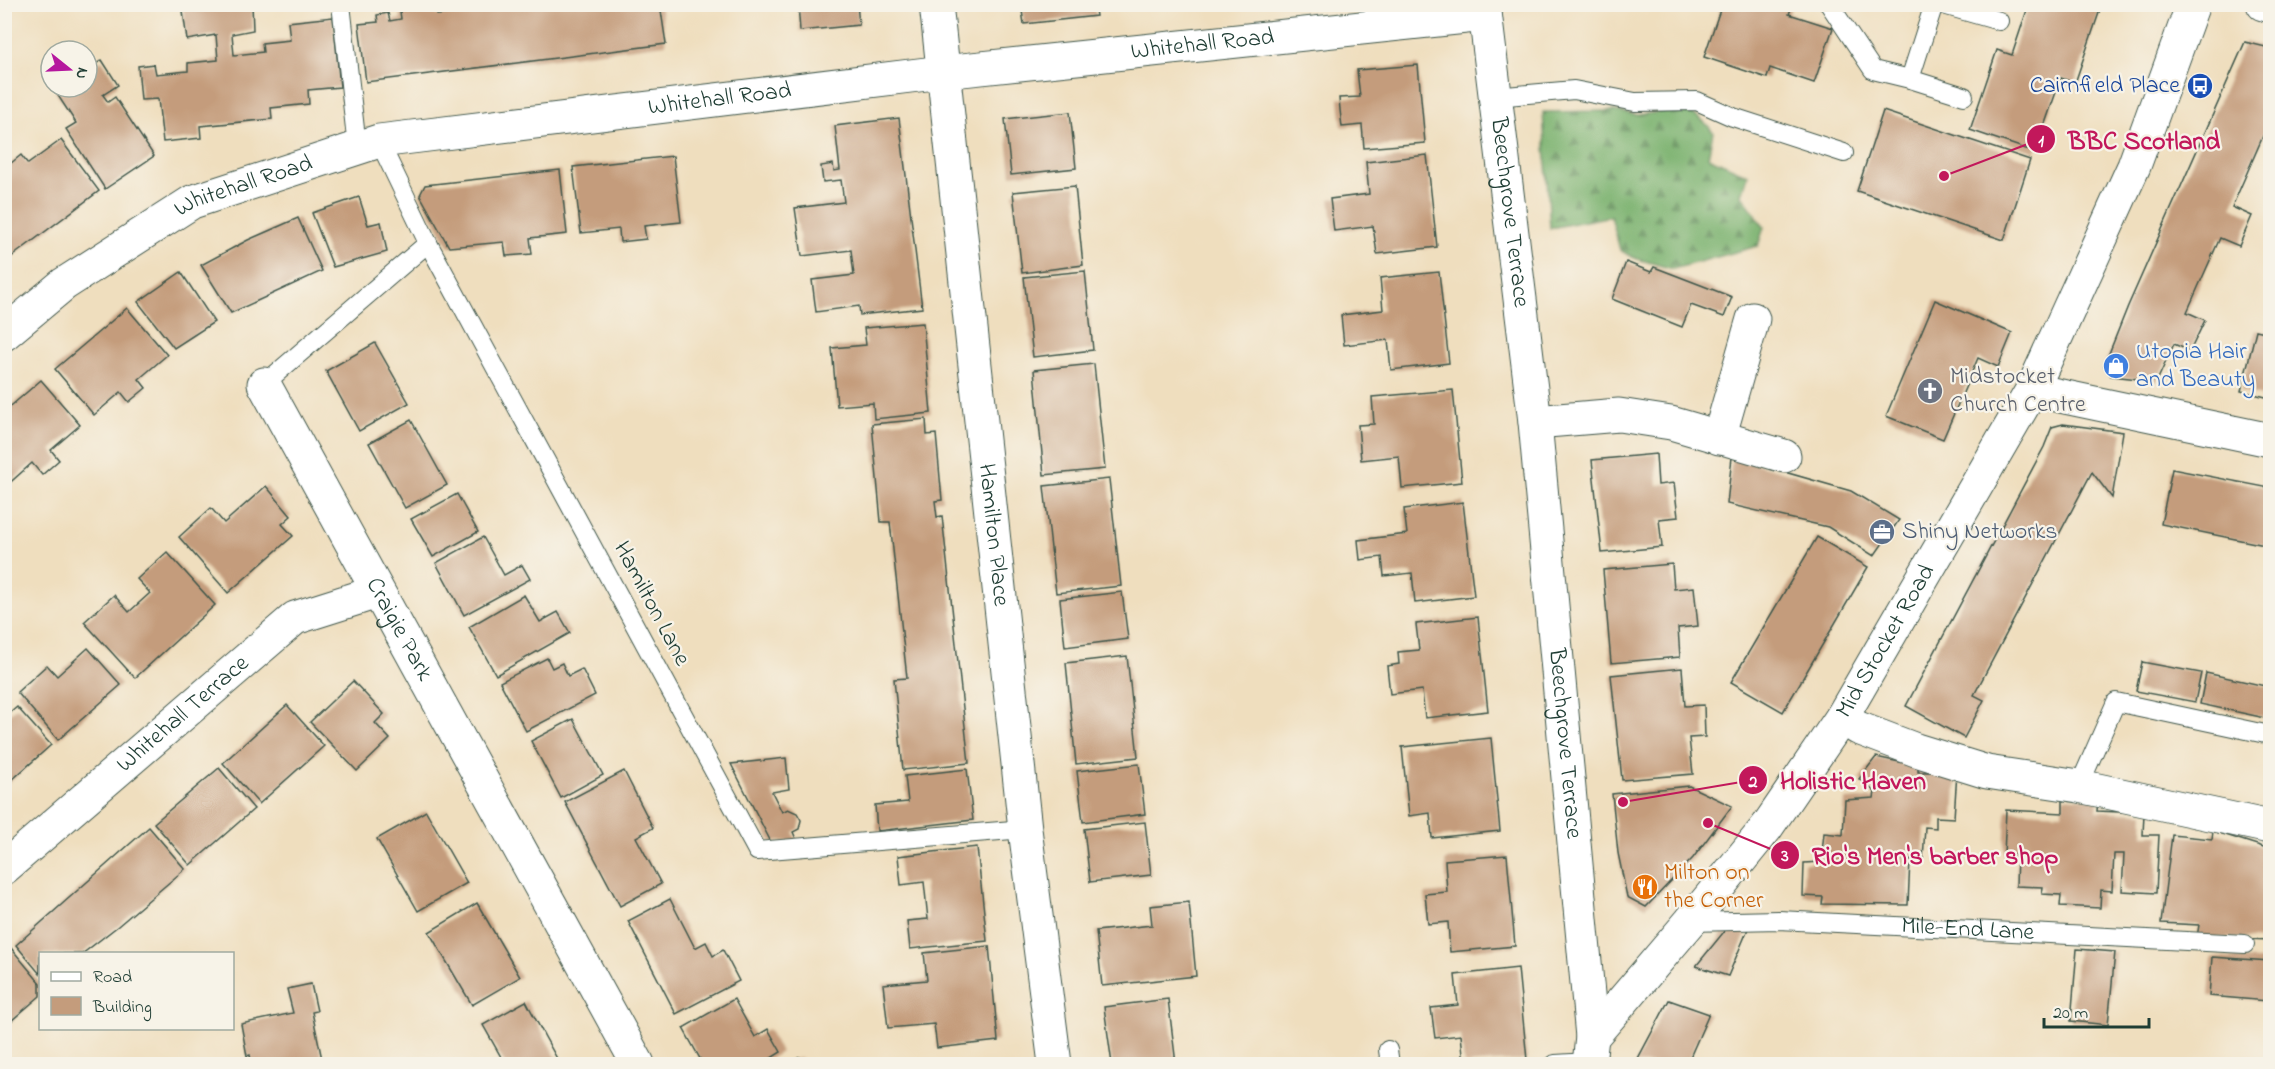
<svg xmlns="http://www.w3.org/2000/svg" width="2275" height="1069" viewBox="0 0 2275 1069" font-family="'Indie Flower',sans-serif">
	<defs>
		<pattern id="forest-firs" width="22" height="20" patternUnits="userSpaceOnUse" patternTransform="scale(1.5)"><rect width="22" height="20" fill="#7cb270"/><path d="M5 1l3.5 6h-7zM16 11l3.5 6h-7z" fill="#65925d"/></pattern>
	</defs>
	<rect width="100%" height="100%" fill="#f7f3e8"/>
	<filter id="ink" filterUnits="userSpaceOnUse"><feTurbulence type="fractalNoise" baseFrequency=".0167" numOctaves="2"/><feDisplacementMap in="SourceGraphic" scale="12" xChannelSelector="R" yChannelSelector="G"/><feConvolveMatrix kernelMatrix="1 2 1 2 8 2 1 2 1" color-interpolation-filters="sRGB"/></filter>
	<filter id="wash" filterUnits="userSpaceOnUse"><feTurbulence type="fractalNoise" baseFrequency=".008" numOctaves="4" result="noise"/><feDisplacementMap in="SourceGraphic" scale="24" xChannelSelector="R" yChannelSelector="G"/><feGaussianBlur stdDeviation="1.35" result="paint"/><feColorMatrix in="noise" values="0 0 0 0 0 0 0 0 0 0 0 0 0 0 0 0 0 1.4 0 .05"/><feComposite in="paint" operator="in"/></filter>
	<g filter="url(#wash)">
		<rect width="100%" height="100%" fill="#efdebe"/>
		<!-- forest -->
		<path fill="url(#forest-firs)" stroke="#4e7852" stroke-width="1.5" d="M1674,110C1694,113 1701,116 1713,132L1708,157L1748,175L1741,194L1764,227L1758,246L1673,269L1634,258L1620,250L1611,216L1550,228L1543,112L1614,111L1637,115Z"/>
		<g id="blocks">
			<!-- building -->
			<g fill="#c49c7c">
				<path d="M182,4H252L253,30L232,34L234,55L263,52L262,43L290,40L288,22L333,17L340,87L308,90L309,104L271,108L272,119L200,126L201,138L163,142L158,99L141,100L138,66L154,64L156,74L188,71V63L218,60L216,35L187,40Z"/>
				<path d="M399,4H435L437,15L449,14L448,7L463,5V11L496,6V4H509L510,7L521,4H660L666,44L366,82L359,24L378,22L377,15L388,13L390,21L401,19Z"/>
				<path d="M798,4H857L859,25L800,31Z"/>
				<path d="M1021,4H1094L1096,16L1024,24Z"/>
				<path d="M1722,4H1793L1789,14L1833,28L1814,83L1770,68L1767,78L1704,57Z"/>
				<path d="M2029,4H2102L2075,83L2061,78L2035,152L1970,130L1997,50L2012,55Z"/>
				<path d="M2245,42L2270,48V120L2232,207L2252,216L2239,246L2220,238L2187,312L2205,320L2190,351L2174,344L2157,381L2111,376L2104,366L2128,306Z"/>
				<path d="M102,60L118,85L103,95L108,102L115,97L154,156L105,189L66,129L76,123L55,91L62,87H87V70Z"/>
				<path d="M1418,65L1425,143L1364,148L1362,125L1342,127L1340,110L1339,98L1360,97L1357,70Z"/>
				<path d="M1883,111L2030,160L2004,240L1857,191Z"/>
				<path d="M1070,112L1076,168L1011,175L1005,119Z"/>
				<path d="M899,118L922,308L860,315L859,306L816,312L812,280L854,275L851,250L802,256L795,208L844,202L841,180L823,182L821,166L833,164L834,171L840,170L835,126Z"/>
				<path d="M61,140L99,191L10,258L5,250V168L21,155L28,164Z"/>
				<path d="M1427,155L1437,247L1377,254L1373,226L1334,231L1330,199L1369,194L1366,162Z"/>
				<path d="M673,156L681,222L644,226L646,239L620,242L619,229L581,233L573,167Z"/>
				<path d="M560,170L567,234L530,238L532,254L506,256L504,242L449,247L420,195L425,185Z"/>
				<path d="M1075,186L1083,265L1022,273L1013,192Z"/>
				<path d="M359,197L368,225L381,222L387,252L333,267L312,213Z"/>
				<path d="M298,218L322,271L231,313L201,265L248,240Z"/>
				<path d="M1626,262L1651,272L1654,267L1732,297L1724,317L1691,305L1682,327L1612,299Z"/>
				<path d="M1085,271L1093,350L1033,357L1024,277Z"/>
				<path d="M181,272L214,322L174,348L138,302Z"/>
				<path d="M1439,272L1449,363L1391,370L1388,340L1344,345L1341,315L1383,310L1380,278Z"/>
				<path d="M1935,300L2012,333L1998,367L1978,358L1943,439L1886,416Z"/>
				<path d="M127,308L167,355L139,379L146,388L129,402L121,392L94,415L55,369Z"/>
				<path d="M923,323L931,413L874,419L873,403L837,406L832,348L866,345L864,328Z"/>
				<path d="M2256,330L2270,333V398L2241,391Z"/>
				<path d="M375,343L409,403L359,431L326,371Z"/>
				<path d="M1094,364L1105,469L1044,475L1034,370Z"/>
				<path d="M41,380L80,425L51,450L59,460L42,475L32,463L5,487V411Z"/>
				<path d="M1453,390L1462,482L1402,488L1399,456L1361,460L1358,425L1374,424L1372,397Z"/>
				<path d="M926,419L927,435L936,434L942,500L935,501L937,517L942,516L969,763L903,770L894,679L907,678L890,522H881L872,424Z"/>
				<path d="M411,420L447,485L405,508L369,443Z"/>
				<path d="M2063,424L2123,432L2112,498L2092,472L1974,695L1984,700L1964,738L1906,706L2044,447L2052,427Z"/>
				<path d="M1656,454L1658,485L1674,483L1678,517L1659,519L1662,547L1602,553L1592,460Z"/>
				<path d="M1732,457L1851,491L1899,520L1874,556L1828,527L1727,504Z"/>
				<path d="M2172,469L2270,488V546L2161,524Z"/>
				<path d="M1109,479L1121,586L1056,593L1044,486Z"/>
				<path d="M266,486L291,516L282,524L293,536L228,593L179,537L211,508L224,523Z"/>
				<path d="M457,494L478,532L433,557L411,519Z"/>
				<path d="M1463,502L1474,596L1415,603L1412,573L1384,576L1382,557L1360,560L1358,540L1407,534L1404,509Z"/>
				<path d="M483,537L504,575L522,565L530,579L464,615L436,563Z"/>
				<path d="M1817,537L1868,567L1783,712L1731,682Z"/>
				<path d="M167,552L215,605L135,678L84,622L114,595L129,612L150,593L137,579Z"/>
				<path d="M1672,564L1674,589L1694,587L1698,626L1678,628L1680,657L1611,663L1603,570Z"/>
				<path d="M1122,592L1128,639L1065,647L1060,599Z"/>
				<path d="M524,595L540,622L558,612L570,633L496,675L469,627Z"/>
				<path d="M1478,617L1488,711L1425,718L1422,690L1390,694L1387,666L1399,664L1398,652L1419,650L1416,624Z"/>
				<path d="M88,648L121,685L58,740L17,692L47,665L57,676Z"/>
				<path d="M1127,656L1138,757L1076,764L1066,663Z"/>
				<path d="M547,658L552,668L562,663L568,676L582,669L595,695L526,731L500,682Z"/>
				<path d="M2142,662L2201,673L2195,702L2136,691Z"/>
				<path d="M1682,668L1685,706L1704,705L1705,737L1689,738L1693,774L1622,780L1611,675Z"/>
				<path d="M2206,673L2270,687V719L2200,704Z"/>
				<path d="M353,681L384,714L375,723L390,739L357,771L310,722Z"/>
				<path d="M287,705L324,746L259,804L223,763Z"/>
				<path d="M17,707L51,745L4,787V718Z"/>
				<path d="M573,719L603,775L561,798L531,741Z"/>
				<path d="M1491,738L1500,831L1432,838L1430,813L1409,816L1402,747Z"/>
				<path d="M1876,757L1918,766V772H1957L1954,818L1936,817V828L1925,827L1923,860L1910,859L1908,905L1822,904L1823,897L1803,896L1804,863L1821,862L1824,833L1843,835L1845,800L1874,798L1875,792L1859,779Z"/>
				<path d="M786,758L789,789L772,792L782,812L788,809L797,813L801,820L799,829L793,832L797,841L771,842L731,764Z"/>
				<path d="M1139,764L1145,814L1083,822L1077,771Z"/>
				<path d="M219,768L254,809L190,865L154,823Z"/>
				<path d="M967,769L973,820L877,831L875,805L908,802L905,776Z"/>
				<path d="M624,771L653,828L636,837L661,884L620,906L565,802Z"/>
				<path d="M1689,786L1732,806L1693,858L1646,907L1627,897L1618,853L1612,794Z"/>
				<path d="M2063,797L2098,799L2097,811L2144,813L2143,835H2159L2156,893L2122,891L2124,854H2114L2112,891L2101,890L2100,908L2060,906L2061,895L2042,894L2043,887L2016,886L2017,855H2004L2006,810L2063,813Z"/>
				<path d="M426,811L467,883L418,911L377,839Z"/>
				<path d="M1145,822L1151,875L1090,882L1084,829Z"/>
				<path d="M149,827L185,869L118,926L82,954H40V974L16,945Z"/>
				<path d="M2213,831L2270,849V940L2197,937L2199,925L2161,923L2172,835L2212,839Z"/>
				<path d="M977,847L987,941L910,949L907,921L928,919L924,882L901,885L898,856Z"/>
				<path d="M1507,855L1515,946L1450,952L1448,922L1428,924L1425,894L1447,892L1445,860Z"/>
				<path d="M670,899L695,948L706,942L713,956L723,950L739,981L676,1014L628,921Z"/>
				<path d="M1189,902L1196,976L1102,986L1096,931L1152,925L1150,906Z"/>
				<path d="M477,903L520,977L472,1005L429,932Z"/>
				<path d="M1727,928L1748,929L1728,976L1696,966Z"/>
				<path d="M989,946L998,1041L937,1048L934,1024L888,1028L883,984L927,980L924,953Z"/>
				<path d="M11,948L40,983V996L4,1027V954Z"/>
				<path d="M2077,949L2115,952L2108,1025L2071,1021Z"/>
				<path d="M2212,957L2270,961L2268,1001L2209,996Z"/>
				<path d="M1518,968L1527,1060L1464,1064L1461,1035L1435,1038L1431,1008L1458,1005L1455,975Z"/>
				<path d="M311,984L317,1011L312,1012L323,1064H252L250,1055L247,1056L241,1024L293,1013L287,989Z"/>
				<path d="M734,999L755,1037L768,1029L781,1052L768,1060L770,1064H703L683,1028Z"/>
				<path d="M1168,999L1176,1064H1112L1104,1007Z"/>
				<path d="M1669,1000L1709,1014L1687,1064H1635Z"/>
				<path d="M526,1001L545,1037L560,1064H505L483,1025Z"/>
				<path d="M800,1057L804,1064H786Z"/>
			</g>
		</g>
	</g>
	<g filter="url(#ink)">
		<use href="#blocks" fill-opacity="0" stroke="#3e5549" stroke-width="1.5"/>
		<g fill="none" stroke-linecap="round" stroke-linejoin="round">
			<!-- service casing -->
			<g stroke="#3e5549" stroke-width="20">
				<g id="service">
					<path d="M341,4L357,147"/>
					<path d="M1829,4L1873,70L1910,79L1934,4"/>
					<path d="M1940,4L1999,21"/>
					<path d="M1910,79L1964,96"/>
					<path d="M1495,97L1574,90L1635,102L1697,101L1733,117L1844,153"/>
					<path d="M379,141L428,243L757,851L1025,829"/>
					<path d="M264,384L428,243"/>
					<path d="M2079,786L2116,702L2270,735"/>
					<path id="s1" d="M1690,922L1779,920L2245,944"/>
					<path d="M1388,1050L1390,1064"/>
					<path d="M1555,1064L1589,1062"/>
				</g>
			</g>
			<!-- minor casing -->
			<g stroke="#3e5549" stroke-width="35">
				<g id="minor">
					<path id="s2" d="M936,4L1025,829L1055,1064"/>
					<path d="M2263,4L2270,6"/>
					<path id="s3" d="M4,334L64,284L192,202L379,141L943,72L1485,15"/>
					<path id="s4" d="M264,384L638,1064"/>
					<path d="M2032,390L2270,440"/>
					<path d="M1535,422L1619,415L1671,423L1784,456"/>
					<path d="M1719,438L1753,319"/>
					<path d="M1842,717L1858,728L1916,750L1987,772L2079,786L2270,827"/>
					<path id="s5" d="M4,868L295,618L377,592"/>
				</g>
			</g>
			<!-- tertiary casing -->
			<g stroke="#3e5549" stroke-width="35">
				<g id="tertiary">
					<path id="s6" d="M1484,4L1535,422L1592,1037L1589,1064"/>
					<path id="s7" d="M1592,1037L1690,922L1767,827L1842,717L2032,390L2134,166L2193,4"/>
				</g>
			</g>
			<!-- service -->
			<use href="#service" stroke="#fff" stroke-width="18"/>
			<!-- minor -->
			<use href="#minor" stroke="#fff" stroke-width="33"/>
			<!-- tertiary -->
			<use href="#tertiary" stroke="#fff" stroke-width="33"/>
		</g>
	</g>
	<!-- icons -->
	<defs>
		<g id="bus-disc" transform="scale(1.35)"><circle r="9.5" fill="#1a4fb4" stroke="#f7f3e8"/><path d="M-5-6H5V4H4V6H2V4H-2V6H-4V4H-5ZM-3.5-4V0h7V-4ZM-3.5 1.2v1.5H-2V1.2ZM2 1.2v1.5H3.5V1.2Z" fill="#fff"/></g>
		<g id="shop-disc" transform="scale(1.35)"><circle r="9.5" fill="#3f7fe0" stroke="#f7f3e8"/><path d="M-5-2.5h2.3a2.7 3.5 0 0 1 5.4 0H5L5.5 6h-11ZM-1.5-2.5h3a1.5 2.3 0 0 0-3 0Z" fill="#fff"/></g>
		<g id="church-disc" transform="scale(1.35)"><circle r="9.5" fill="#6b7280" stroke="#f7f3e8"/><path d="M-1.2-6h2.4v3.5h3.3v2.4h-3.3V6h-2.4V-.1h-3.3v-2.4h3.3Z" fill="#fff"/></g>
		<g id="office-disc" transform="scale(1.35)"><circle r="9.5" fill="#5c6f8a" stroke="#f7f3e8"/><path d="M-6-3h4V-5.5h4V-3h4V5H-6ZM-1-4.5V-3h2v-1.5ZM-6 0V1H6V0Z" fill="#fff"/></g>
		<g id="restaurant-disc" transform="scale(1.35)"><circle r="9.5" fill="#e8710a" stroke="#f7f3e8"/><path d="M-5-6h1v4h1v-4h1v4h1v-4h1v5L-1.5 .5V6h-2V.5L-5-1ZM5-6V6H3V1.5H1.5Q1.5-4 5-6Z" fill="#fff"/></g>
	</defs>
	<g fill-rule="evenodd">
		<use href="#bus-disc" x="2200" y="86"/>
		<use href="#shop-disc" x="2116" y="366"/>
		<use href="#church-disc" x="1930" y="391"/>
		<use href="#office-disc" x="1882" y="532"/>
		<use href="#restaurant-disc" x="1645" y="887"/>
	</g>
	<g text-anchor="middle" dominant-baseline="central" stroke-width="4.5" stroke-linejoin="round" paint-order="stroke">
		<!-- street labels -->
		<g font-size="24" fill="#1f3d34" stroke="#f7f3e8">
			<text stroke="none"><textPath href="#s3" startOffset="1256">Whitehall Road</textPath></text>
			<text stroke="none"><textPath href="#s3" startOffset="770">Whitehall Road</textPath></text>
			<text stroke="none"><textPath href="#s3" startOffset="284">Whitehall Road</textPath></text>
			<text stroke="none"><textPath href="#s6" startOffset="210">Beechgrove Terrace</textPath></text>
			<text stroke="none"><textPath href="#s2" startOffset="534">Hamilton Place</textPath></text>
			<text transform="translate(651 604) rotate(62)">Hamilton Lane</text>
			<text stroke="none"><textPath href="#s4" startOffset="280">Craigie Park</textPath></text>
			<text stroke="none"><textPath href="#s7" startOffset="494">Mid Stocket Road</textPath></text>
			<text stroke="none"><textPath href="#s5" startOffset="236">Whitehall Terrace</textPath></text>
			<text stroke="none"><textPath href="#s6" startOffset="744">Beechgrove Terrace</textPath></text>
			<text stroke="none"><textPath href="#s1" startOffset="278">Mile-End Lane</textPath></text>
		</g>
		<!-- transit labels -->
		<g font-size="24" fill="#164399" stroke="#f7f3e8" text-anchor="end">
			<text x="2180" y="86">Cairnfield Place</text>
		</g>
		<!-- shop labels -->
		<g font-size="24" fill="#366cbe" stroke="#f7f3e8" text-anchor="start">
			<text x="2136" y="352">Utopia Hair<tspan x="2136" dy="28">and Beauty</tspan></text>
		</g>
		<!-- worship labels -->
		<g font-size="24" fill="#5b616d" stroke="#f7f3e8" text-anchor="start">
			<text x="1950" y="377">Midstocket<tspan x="1950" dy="28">Church Centre</tspan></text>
		</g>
		<!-- service labels -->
		<g font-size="24" fill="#4e5e75" stroke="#f7f3e8" text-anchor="start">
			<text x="1902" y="532">Shiny Networks</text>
		</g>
		<!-- food labels -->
		<g font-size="24" fill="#c56008" stroke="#f7f3e8" text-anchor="start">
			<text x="1664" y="873">Milton on<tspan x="1664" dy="28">the Corner</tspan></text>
		</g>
	</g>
	<!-- callouts -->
	<path fill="none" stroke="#c2185b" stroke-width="2" d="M1944 176L2041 139M1623 802L1753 780M1708 823L1785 855"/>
	<g fill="#c2185b" stroke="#f7f3e8" stroke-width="2">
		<circle cx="1944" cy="176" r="6"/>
		<circle cx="1623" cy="802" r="6"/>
		<circle cx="1708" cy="823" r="6"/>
		<circle cx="2041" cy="139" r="15"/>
		<circle cx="1753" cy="780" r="15"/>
		<circle cx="1785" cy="855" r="15"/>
	</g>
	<g font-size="18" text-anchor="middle" font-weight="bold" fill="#fff">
		<text x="2041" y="146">1</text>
		<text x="1753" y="787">2</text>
		<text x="1785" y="861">3</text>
	</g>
	<g font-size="26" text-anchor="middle" font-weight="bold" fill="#c2185b" stroke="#f7f3e8" stroke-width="4.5" stroke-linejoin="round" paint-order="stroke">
		<text x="2144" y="149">BBC Scotland</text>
		<text x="1853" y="789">Holistic Haven</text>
		<text x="1935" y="864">Rio's Men's barber shop</text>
	</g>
	<!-- margin -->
	<rect width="2275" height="1069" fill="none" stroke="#f7f3e8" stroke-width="24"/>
	<!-- legend -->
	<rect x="39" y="952" width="195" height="78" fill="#f7f3e8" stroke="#a1aaa0" stroke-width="1.5"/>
	<rect x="51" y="972" width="30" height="9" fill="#ffffff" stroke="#a1aaa0" stroke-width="1.5"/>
	<text x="93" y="982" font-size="18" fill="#1f3d34">Road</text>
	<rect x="51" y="997" width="30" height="18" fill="#c49c7c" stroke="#a1aaa0" stroke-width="1.5"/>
	<text x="93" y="1012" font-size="18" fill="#1f3d34">Building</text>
	<!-- north arrow -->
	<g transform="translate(69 69) rotate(108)"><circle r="28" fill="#f7f3e8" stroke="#a1aaa0" stroke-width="1.5"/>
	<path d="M0-4.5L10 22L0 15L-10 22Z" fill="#b5179e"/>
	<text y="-9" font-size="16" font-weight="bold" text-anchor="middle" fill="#1f3d34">N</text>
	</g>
	<!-- scale -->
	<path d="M2044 1018v9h105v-9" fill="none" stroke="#1f3d34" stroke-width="3"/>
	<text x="2053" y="1018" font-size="18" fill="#1f3d34" stroke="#f7f3e8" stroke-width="4.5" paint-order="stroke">20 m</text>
</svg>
